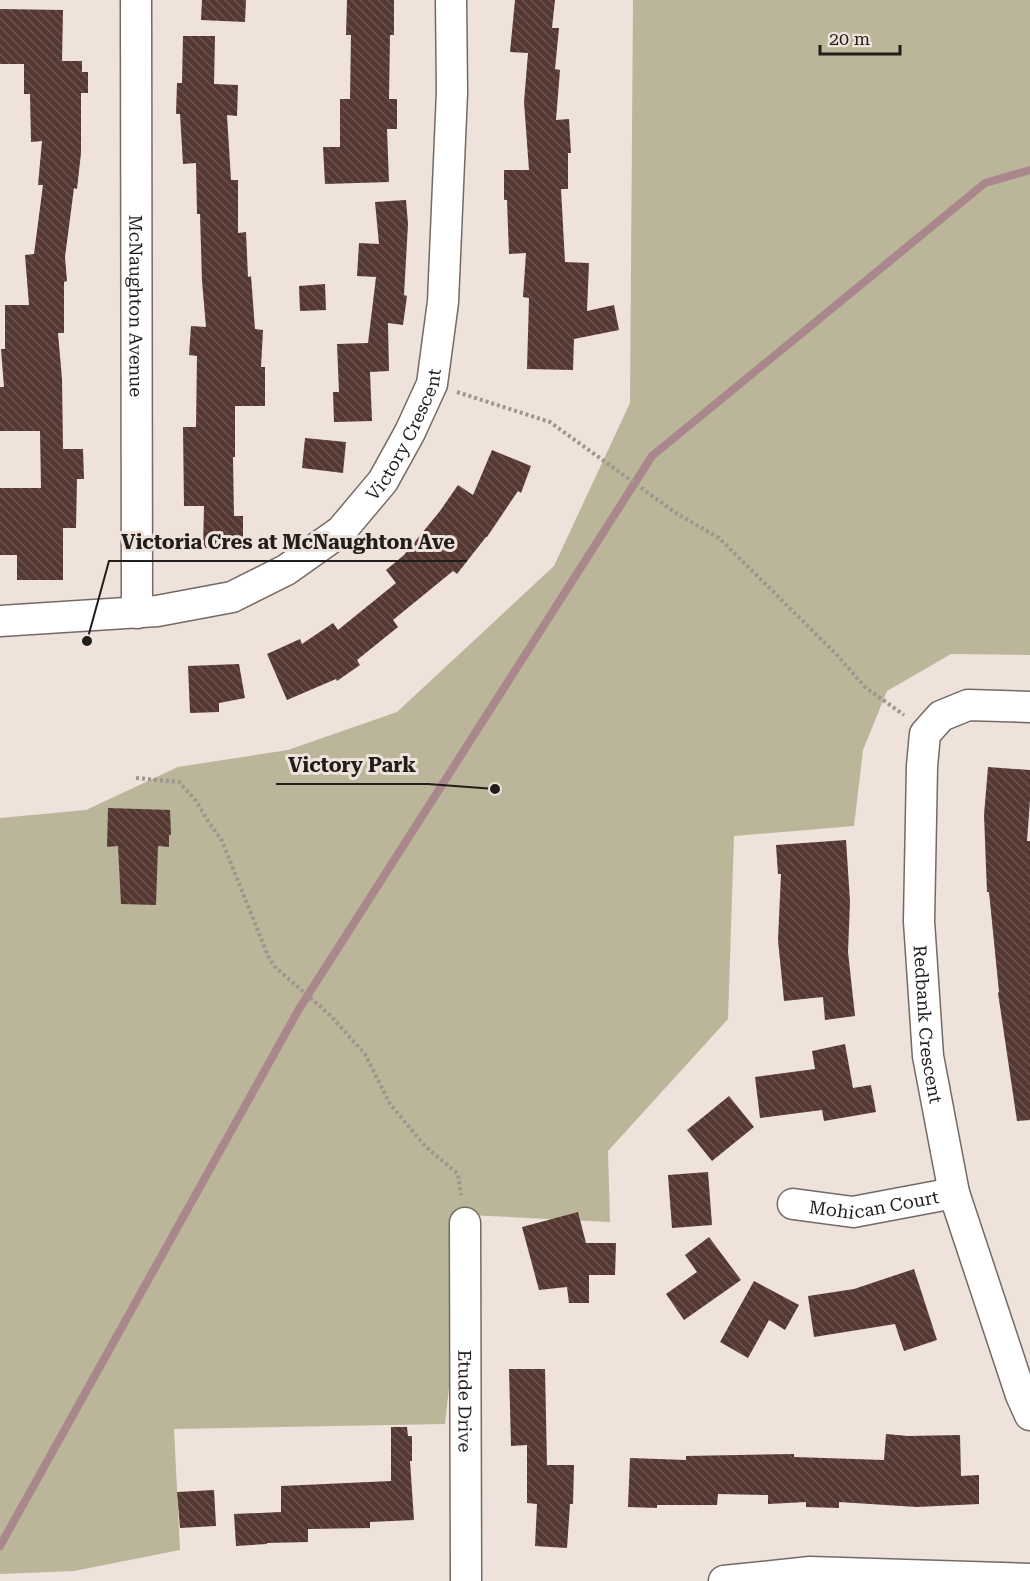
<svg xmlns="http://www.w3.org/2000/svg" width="1030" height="1581" viewBox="0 0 1030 1581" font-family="'Roboto Serif',serif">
	<defs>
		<pattern id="building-back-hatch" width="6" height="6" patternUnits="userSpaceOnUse" patternTransform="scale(1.5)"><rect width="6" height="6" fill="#563833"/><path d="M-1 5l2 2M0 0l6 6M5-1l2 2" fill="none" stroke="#6a524e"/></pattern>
	</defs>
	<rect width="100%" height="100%" fill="#eee2db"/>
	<!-- green -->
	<path fill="#bbb599" d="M633,0H1030V655L951,654L887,691L863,750L854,826L734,836L728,1019L608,1151L610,1222L468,1215L445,1424L174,1429L180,1550L74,1571L0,1574V818L86,810L178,767L288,750L397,712L554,566L630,403Z"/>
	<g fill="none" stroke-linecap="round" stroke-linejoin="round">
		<!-- stream -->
		<path stroke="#aa868d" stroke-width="8" d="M0,1546L299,1009L652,456L985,183L1030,170"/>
	</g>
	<!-- building -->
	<g fill="url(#building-back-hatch)">
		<path d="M202,0H246L245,22L201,20Z"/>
		<path d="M347,0H394V35H390L389,99H397V129H387L389,182L325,184L323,147H340V99H350L351,35H346Z"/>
		<path d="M515,0H555L552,28H559L555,69L560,70L556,120L569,119L571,153H568V189H561L565,262L589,263L587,311L614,305L619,330L574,339L573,370L527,369L529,298L523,297L526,253L509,254L507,200H504V170H529L524,102L528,53L510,52Z"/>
		<path d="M0,9L63,10L62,61H82V72H88V93H81V153L77,189L74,188L65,257L67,281L64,282V333H58L62,379L63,449H83L84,479H77L76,528H63V580H17V555H0V488H41L40,431H0V387H4L1,349H5V305H29L25,255L34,254L43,185H38L42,141L31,142L30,94H24V64H0Z"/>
		<path d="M183,36H215L214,84L238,85L237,116L227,115L231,180H238V233L246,232L248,277L251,276L255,329L263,330L261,367H265V406H235V457H233L234,516H243V549L203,548L204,506H184L183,427H196L197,356L189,355L191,326L206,327L202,281L200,214H197L196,163L183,164L180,114H176L177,83H182Z"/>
		<path d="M406,200L408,224L404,295L407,296L403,325L388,323L389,371L370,372L372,421L334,422L333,392H339L337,344L368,343L376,277L357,276L359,243L379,244L375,202Z"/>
		<path d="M325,284L326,310L300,311L299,286Z"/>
		<path d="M305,438L346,442L343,473L302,468Z"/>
		<path d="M492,450L531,466L521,493L518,491L487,537H486L457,574L453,571L393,620L398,627L357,660L360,665L337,681L336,679L287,700L267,654L300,639L302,644L333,623L338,630L396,583L386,570L404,555L440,511L458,485L473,495Z"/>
		<path d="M239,664L245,698L219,703V712L190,713L188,666Z"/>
		<path d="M988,767L1030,770V800L1027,841H1030V1120L1017,1121L998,993L999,992L989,892H987L984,815Z"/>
		<path d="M108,808L170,810L171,835H169V847L158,846L156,905L121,904L118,846L107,847Z"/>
		<path d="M846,840L850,902L848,952L855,1016L825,1020L823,997L784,1001L778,940L781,874H778L776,845Z"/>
		<path d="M845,1044L853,1088L871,1085L876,1112L824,1121L822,1110L760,1118L755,1077L815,1069L812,1051Z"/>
		<path d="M729,1096L754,1127L712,1161L687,1130Z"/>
		<path d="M708,1172L712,1225L672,1228L668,1175Z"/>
		<path d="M578,1212L586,1243H616L615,1275H589V1303H569L567,1287L539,1290L522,1227Z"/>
		<path d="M709,1237L741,1280L684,1320L666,1294L697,1272L685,1255Z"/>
		<path d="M914,1269L937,1340L904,1351L895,1324L814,1337L808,1296L854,1289Z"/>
		<path d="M754,1281L799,1305L785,1330L769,1320L748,1358L720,1342Z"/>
		<path d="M509,1369H545L547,1465H574L573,1504H570L567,1548L535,1546L537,1504L527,1503V1445L511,1446Z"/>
		<path d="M391,1427H407L408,1436H412V1461H410L414,1520L370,1522V1528L308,1529V1542L267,1543V1544L236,1546L234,1514L281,1512V1486L391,1481Z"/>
		<path d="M886,1434L908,1436L960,1435L961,1476L979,1475V1504L917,1507L839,1502V1508L806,1507V1502L768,1504V1495L718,1494L717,1505H657V1508L628,1507L630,1458L686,1460V1456L794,1454V1457L884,1460Z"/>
		<path d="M214,1490L216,1526L180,1528L177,1492Z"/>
	</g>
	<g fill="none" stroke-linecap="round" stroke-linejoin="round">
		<!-- minor casing -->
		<g stroke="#746a64" stroke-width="33">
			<g id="minor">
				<path id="s1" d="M136,0L137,613"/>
				<path id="s2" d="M0,621L157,611L232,597L286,570L341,531L383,481L410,432L432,384L443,302L452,92L451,0"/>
				<path id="s3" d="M1030,707L968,705L941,716L925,734L922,766L919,921L928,1056L954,1193L1021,1395L1030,1415"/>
				<path id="s4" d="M793,1204L853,1212L954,1193"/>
				<path id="s5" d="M465,1223L466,1581"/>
				<path d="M724,1581L810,1572L1030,1579"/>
			</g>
		</g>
		<!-- path -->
		<g stroke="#9e958f" stroke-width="4" stroke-dasharray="3 3" stroke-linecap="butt">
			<path d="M457,392L550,422L676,513L719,538L837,655L865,687L904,715"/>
			<path d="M136,778L179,782L196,801L208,821L222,841L268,956L275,967L330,1015L365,1054L390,1104L425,1146L458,1174L461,1195"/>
		</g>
		<!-- minor -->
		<use href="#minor" stroke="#fff" stroke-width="30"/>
	</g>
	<g text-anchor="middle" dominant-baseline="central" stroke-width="6" stroke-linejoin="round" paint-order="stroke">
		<!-- street labels -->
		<g font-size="18" fill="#211d1a" stroke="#eee2db">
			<text stroke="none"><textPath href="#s1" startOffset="306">McNaughton Avenue</textPath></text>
			<text stroke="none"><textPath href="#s2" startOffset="478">Victory Crescent</textPath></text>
			<text stroke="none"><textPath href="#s3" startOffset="406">Redbank Crescent</textPath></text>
			<text stroke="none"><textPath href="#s4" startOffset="82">Mohican Court</textPath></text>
			<text stroke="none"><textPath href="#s5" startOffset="178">Etude Drive</textPath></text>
		</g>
	</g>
	<!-- callouts -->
	<path fill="none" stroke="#211d1a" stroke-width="2" d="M87 641L109 561H467M495 789L428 784H276"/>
	<g fill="#211d1a" stroke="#eee2db" stroke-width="2">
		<circle cx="87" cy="641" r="6"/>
		<circle cx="495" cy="789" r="6"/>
	</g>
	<g font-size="20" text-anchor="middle" font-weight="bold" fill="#211d1a" stroke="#eee2db" stroke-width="6" stroke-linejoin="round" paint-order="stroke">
		<text x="288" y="549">Victoria Cres at McNaughton Ave</text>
		<text x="352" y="772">Victory Park</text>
	</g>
	<!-- scale -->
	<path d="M820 45v9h80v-9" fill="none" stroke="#211d1a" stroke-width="3"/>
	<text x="829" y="45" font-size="18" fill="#211d1a" stroke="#eee2db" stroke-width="4.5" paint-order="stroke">20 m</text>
</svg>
